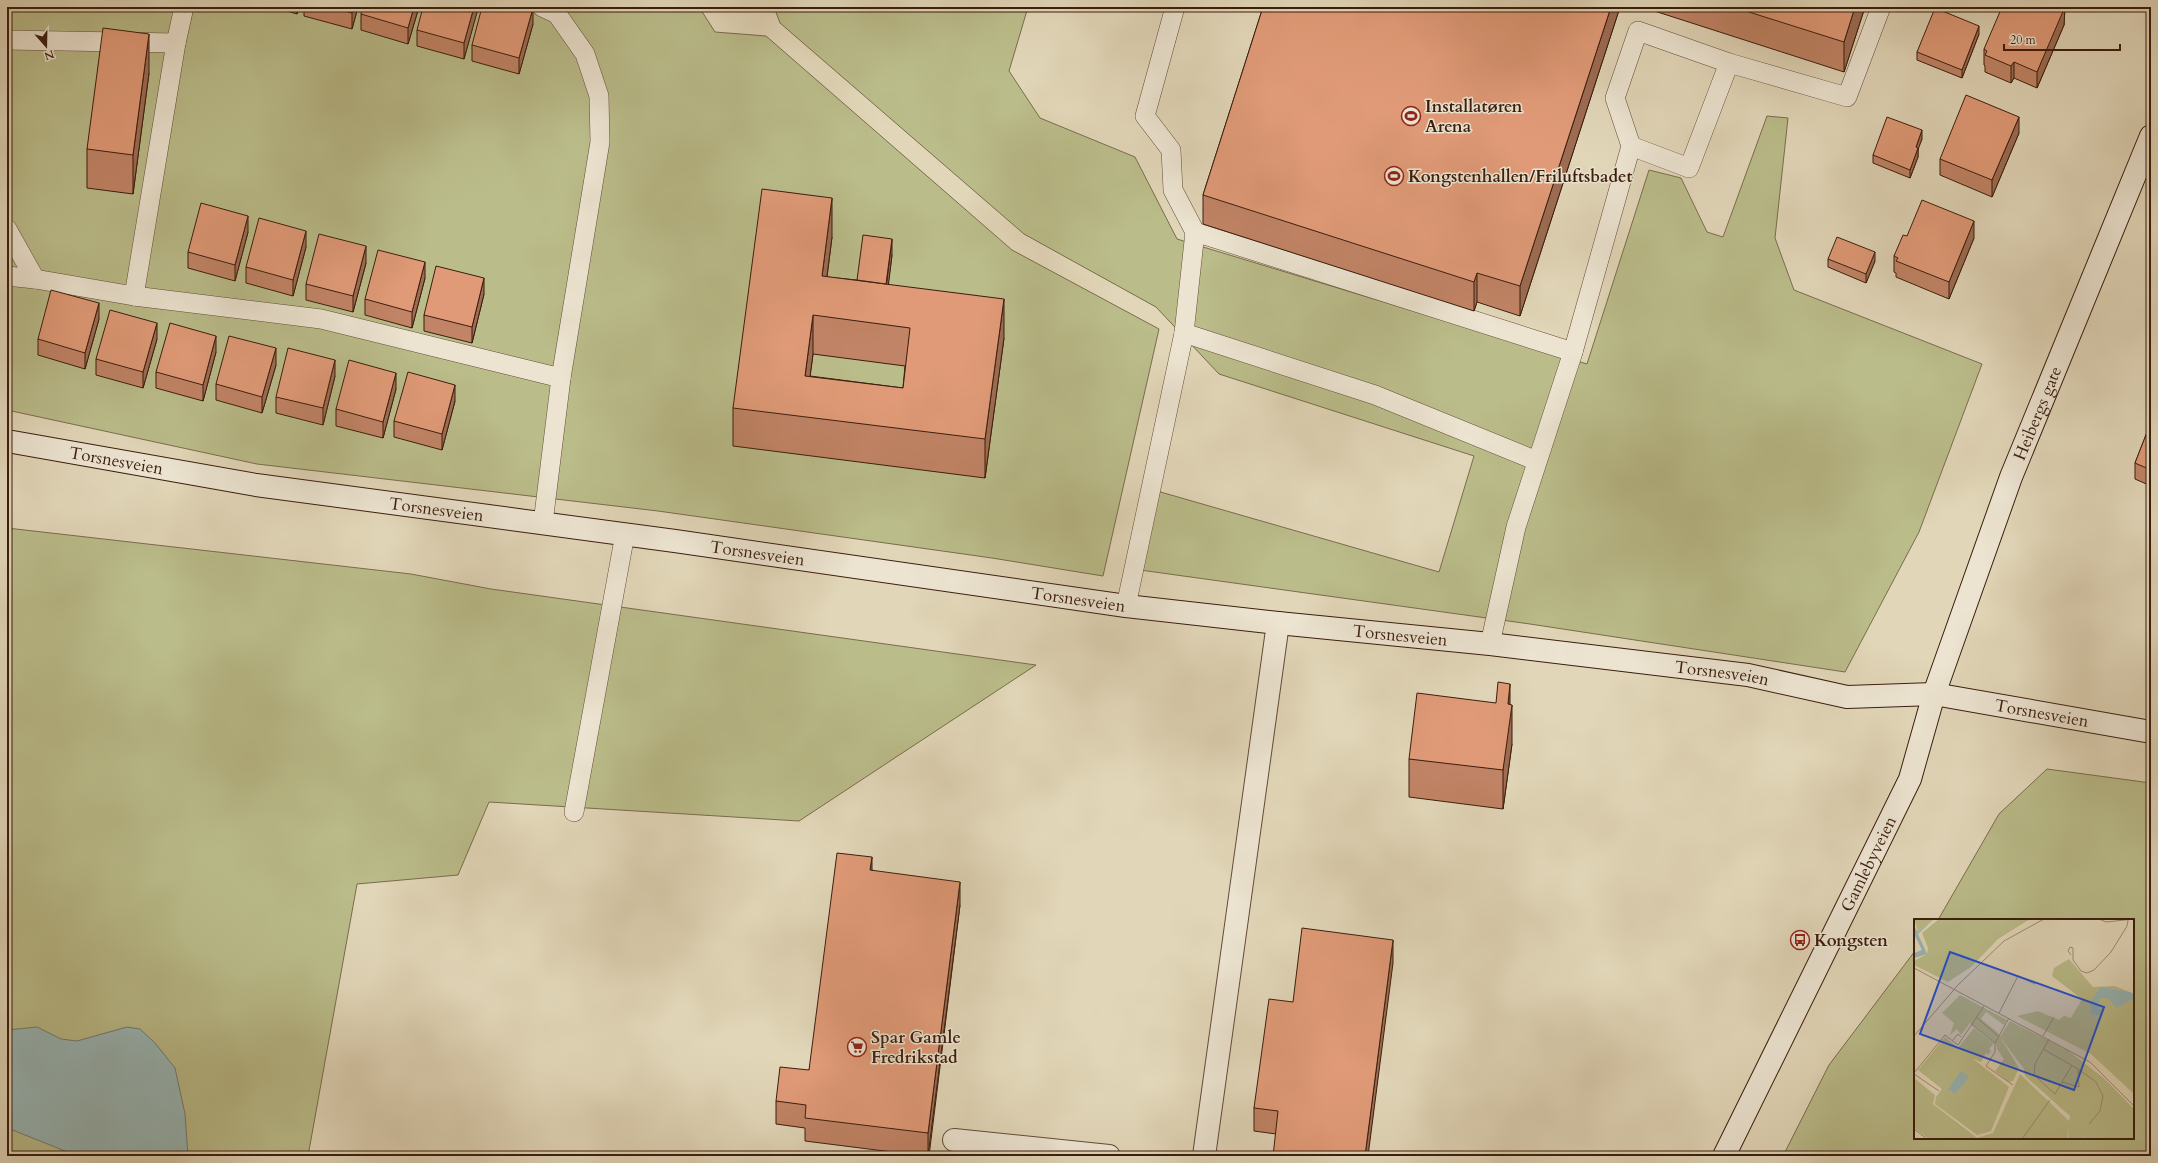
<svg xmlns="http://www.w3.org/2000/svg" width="2158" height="1163" viewBox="0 0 2158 1163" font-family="Cardo,serif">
	<rect width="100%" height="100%" fill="#e1d6b8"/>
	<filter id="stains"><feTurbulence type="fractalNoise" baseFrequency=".005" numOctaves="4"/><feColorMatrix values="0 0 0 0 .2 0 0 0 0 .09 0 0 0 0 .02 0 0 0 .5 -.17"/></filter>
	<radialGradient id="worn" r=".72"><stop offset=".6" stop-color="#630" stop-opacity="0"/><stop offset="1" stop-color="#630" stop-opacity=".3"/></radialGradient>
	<!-- green -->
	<g fill="#babc8a" stroke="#7a6c4c">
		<path d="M7,7H699L715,32L766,36L1012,250L1159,329L1103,576L992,558L658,511L257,464L7,410Z"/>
		<path d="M774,7H1028L1009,71L1040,118L1135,157L1177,239L1587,364L1649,170L1681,178L1707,232L1723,237L1767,116L1788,118L1775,238L1794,290L1982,364L1919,532L1845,672L1530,624L1140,570L1157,491L1439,572L1474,456L1219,374L1156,307L1024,234L780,23Z"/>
		<path d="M7,528L411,574L491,589L1036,665L799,821L489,802L458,875L357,884L308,1156H7Z"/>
		<path d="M2047,769L2151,783V1156H1783L1829,1065L1915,951V1138H2133V920H1938L1999,814Z"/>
	</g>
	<!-- water -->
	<path fill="#97b7b7" stroke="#727973" d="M37,1027L61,1039L77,1041L127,1027L140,1029L155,1043L175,1068L185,1114L188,1156H73L70,1153L10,1129L7,1123V1030Z"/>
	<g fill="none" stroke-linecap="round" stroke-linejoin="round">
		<!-- lane casing -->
		<g stroke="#644b38" stroke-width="20">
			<g id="lane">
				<path d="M542,7L557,14L585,54L599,96L600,142L561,378L543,523"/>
				<path d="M1175,7L1145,116L1171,150L1173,190L1195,232"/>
				<path d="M7,40L176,43L184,7"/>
				<path d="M1631,146L1689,168L1729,63"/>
				<path d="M7,229L35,279L134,296L321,319L561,378"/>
				<path d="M7,276L35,279"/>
				<path d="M134,296L176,43"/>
				<path d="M1184,333L1375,395L1537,461"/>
				<path d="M1126,606L1184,333L1195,232L1573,352"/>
				<path d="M1490,644L1516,527L1573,352L1631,146L1615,98L1638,31L1729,63L1847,97L1881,7"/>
				<path d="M574,812L625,534"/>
			</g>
		</g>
		<!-- street casing -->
		<g stroke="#644b38" stroke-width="24">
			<g id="street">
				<path d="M954,1140L1109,1156"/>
				<path d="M1204,1156L1278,623"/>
			</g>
		</g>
		<!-- secondary casing -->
		<g stroke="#3b1d0d" stroke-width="24">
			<g id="secondary">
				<path id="s1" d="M7,441L256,485L675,541L1126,606L1278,623L1490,644L1748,675L1847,697L1934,694L2151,732"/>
				<path id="s2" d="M1724,1156L1910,779L1934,694L2011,477L2151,136"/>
			</g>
		</g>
		<!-- lane -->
		<use href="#lane" stroke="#ece4d1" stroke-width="19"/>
		<!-- street -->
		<use href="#street" stroke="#ece4d1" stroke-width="22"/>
		<!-- secondary -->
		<use href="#secondary" stroke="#ece4d1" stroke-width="22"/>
	</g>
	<!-- wall -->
	<g fill="#c18466" stroke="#3b1d0d" fill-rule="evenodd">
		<path d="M273,7H299L297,14Z"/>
		<path d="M304,7H358L352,29L304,16Z"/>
		<path d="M419,7L408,44L361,30V14Z"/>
		<path d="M478,7L464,59L417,46V30Z"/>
		<path d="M1263,7H1620L1520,316L1477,302L1474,311L1203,224V195Z"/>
		<path d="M1642,7H1865L1844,72Z"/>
		<path d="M2065,7L2064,25L2037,88L2014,78L2011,83L1985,72V66L1984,65V49Z"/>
		<path d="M533,24L519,74L472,61V45Z"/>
		<path d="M1979,34L1962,78L1917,60V52Z"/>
		<path d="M149,73L133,194L87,188V149Z"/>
		<path d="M2019,133L1992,197L1940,175V159Z"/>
		<path d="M1922,139L1918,148V157L1910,178L1873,163V155Z"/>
		<path d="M248,232L235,281L188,268V252Z"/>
		<path d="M1907,236L1974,238L1949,299L1896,277V273L1894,272V256Z"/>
		<path d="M832,237L827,277L857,280L892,255L888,284L1004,338L985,478L733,446V408ZM813,354L905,366L903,388L810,376Z"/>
		<path d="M306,247L293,296L246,283V267Z"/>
		<path d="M1828,259L1875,261L1866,283L1828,267Z"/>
		<path d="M366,263L353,312L306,300V284Z"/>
		<path d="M425,278L412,328L365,315V299Z"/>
		<path d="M484,294L472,343L424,331V315Z"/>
		<path d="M99,319L85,369L38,355V339Z"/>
		<path d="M157,339L143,388L96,375V359Z"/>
		<path d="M216,352L203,401L156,388V372Z"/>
		<path d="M276,365L262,413L216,400V384Z"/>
		<path d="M335,376L323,425L276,413V397Z"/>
		<path d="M396,389L383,438L336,426V409Z"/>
		<path d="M455,401L442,450L394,437V421Z"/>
		<path d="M2151,422V486L2135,479V463Z"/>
		<path d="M1512,744L1503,809L1409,797V759Z"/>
		<path d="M872,870L960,905L929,1156H924L805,1141V1128L776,1124V1101L809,1070Z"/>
		<path d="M1393,963L1276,1134L1254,1131V1108L1293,1002Z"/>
	</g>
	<!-- shaded-wall -->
	<g fill="#9d6c53" stroke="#3b1d0d">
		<path d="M297,7H299L297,14Z"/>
		<path d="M353,7H358L352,29V13Z"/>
		<path d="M414,7H419L408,44V28Z"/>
		<path d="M474,7H478V9L464,59V43Z"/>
		<path d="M1611,7H1620L1520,316V286Z"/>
		<path d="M1855,7H1865L1844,72V42Z"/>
		<path d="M2061,7H2065L2064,25L2037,88V72Z"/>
		<path d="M533,8V24L519,74V58Z"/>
		<path d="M1979,26V34L1962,78V70Z"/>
		<path d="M149,34V73L133,194V155Z"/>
		<path d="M2014,62V78L2011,83V66Z"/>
		<path d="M2019,117V133L1992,197V180Z"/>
		<path d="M1922,130V139L1916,155V147Z"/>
		<path d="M1918,148V157L1910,178V170Z"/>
		<path d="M832,198V237L822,315V276Z"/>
		<path d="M248,216V232L235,281V265Z"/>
		<path d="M1974,221V238L1949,299V282Z"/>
		<path d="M306,231V247L293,296V280Z"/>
		<path d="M892,239V255L885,313V297Z"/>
		<path d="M366,246V263L353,312V296Z"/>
		<path d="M1875,252V261L1866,283V274Z"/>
		<path d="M425,262V278L412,328V312Z"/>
		<path d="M1477,273V302L1474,311V282Z"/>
		<path d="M484,278V294L472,343V327Z"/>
		<path d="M1004,299V338L985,478V439Z"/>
		<path d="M99,303V319L85,369V353Z"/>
		<path d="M813,315V354L805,415V376Z"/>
		<path d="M157,323V339L143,388V372Z"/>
		<path d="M216,336V352L203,401V385Z"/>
		<path d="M276,348V365L262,413V397Z"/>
		<path d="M335,360V376L323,425V408Z"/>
		<path d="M396,373V389L383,438V422Z"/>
		<path d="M455,385V401L442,450V434Z"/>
		<path d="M1510,684V715L1512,705V744L1503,809V770L1508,704Z"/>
		<path d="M872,857V881L870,870Z"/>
		<path d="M960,882V905L928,1156V1133Z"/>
		<path d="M1393,940V963L1368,1156H1365Z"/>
	</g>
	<!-- building -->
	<g fill="#e09a77" stroke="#3b1d0d" fill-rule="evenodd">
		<path d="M330,7H353L352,13Z"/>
		<path d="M363,7H414L408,28L361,14Z"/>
		<path d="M423,7H474L464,43L417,30Z"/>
		<path d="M482,7H531L533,8L519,58L472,45Z"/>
		<path d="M1263,7H1611L1520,286L1477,273L1474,282L1203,195Z"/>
		<path d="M1733,7H1855L1844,42Z"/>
		<path d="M2002,7H2061V8L2064,9L2037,72L2014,62L2011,66L1985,55L1987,51L1984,49Z"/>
		<path d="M1935,8L1979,26L1962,70L1917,52Z"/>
		<path d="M103,28L149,34L133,155L87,149Z"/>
		<path d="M1966,95L2019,117L1992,180L1940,159Z"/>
		<path d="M1887,117L1922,130L1916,147L1918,148L1910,170L1873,155Z"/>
		<path d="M762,189L832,198L822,276L1004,299L985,439L733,408ZM813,315L910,328L903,388L805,376Z"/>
		<path d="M1922,200L1974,221L1949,282L1896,261L1898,258L1894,256L1903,235L1907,236Z"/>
		<path d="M201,203L248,216L235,265L188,252Z"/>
		<path d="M259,218L306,231L293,280L246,267Z"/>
		<path d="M319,234L366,246L353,296L306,284Z"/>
		<path d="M863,235L892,239L886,284L857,280Z"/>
		<path d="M1837,237L1875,252L1866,274L1828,259Z"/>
		<path d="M378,250L425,262L412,312L365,299Z"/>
		<path d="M436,266L484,278L472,327L424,315Z"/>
		<path d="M51,290L99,303L85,353L38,339Z"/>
		<path d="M110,310L157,323L143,372L96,359Z"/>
		<path d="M170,323L216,336L203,385L156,372Z"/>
		<path d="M229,336L276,348L262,397L216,384Z"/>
		<path d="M288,348L335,360L323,408L276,397Z"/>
		<path d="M349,360L396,373L383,422L336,409Z"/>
		<path d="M408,372L455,385L442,434L394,421Z"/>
		<path d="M2151,422V470L2135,463Z"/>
		<path d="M1498,682L1510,684L1508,704L1512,705L1503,770L1409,759L1417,693L1496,703Z"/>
		<path d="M837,853L872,857L870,870L960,882L928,1133L805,1118L806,1105L776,1101L780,1067L809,1070Z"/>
		<path d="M1302,928L1393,940L1365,1156H1273L1278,1111L1254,1108L1269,999L1293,1002Z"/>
	</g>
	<!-- icons -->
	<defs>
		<g id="stadium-ring" transform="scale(1)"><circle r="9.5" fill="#ece4d1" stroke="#8f2418" stroke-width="1.5"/><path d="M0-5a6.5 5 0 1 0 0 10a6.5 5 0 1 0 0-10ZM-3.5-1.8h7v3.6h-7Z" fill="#8f2418"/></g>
		<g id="bus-ring" transform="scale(1)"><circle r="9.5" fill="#ece4d1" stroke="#8f2418" stroke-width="1.5"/><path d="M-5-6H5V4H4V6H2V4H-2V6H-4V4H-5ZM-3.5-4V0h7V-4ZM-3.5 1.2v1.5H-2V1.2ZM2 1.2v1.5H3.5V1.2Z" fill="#8f2418"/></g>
		<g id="supermarket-ring" transform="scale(1)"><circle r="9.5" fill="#ece4d1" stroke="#8f2418" stroke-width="1.5"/><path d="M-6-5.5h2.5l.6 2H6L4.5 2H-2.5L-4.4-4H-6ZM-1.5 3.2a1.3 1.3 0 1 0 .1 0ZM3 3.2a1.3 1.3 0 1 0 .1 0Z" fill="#8f2418"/></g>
	</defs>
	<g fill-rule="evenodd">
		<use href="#stadium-ring" x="1411" y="116"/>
		<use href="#stadium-ring" x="1394" y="176"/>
		<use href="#bus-ring" x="1800" y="940"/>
		<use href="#supermarket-ring" x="857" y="1047"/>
	</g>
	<g text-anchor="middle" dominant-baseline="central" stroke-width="3" stroke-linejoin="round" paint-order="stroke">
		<!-- poi labels -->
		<g font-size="17" font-weight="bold" fill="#3b1d0d" stroke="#ece4d1" text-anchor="start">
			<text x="1425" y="106">Installatøren<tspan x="1425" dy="20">Arena</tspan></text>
			<text x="1408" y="176">Kongstenhallen/Friluftsbadet</text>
			<text x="1814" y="940">Kongsten</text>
			<text x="871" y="1037">Spar Gamle<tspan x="871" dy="20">Fredrikstad</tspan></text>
		</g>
		<!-- street labels -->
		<g font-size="17" fill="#3b1d0d" stroke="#ece4d1">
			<text stroke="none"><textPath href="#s2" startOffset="808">Heibergs gate</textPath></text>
			<text stroke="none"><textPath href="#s1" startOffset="111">Torsnesveien</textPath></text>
			<text stroke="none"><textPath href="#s1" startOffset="435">Torsnesveien</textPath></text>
			<text stroke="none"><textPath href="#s1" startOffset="759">Torsnesveien</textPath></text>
			<text stroke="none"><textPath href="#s1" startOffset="1083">Torsnesveien</textPath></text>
			<text stroke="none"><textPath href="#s1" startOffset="1407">Torsnesveien</textPath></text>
			<text stroke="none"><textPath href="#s1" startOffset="1731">Torsnesveien</textPath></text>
			<text stroke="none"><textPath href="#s1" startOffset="2055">Torsnesveien</textPath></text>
			<text stroke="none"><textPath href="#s2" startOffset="326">Gamlebyveien</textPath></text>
		</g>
	</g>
	<!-- overview -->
	<g transform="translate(1914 919)">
		<rect width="220" height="220" fill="#e1d6b8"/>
		<path d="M0,0H20L4,13ZM25,0H116L84,20L57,48L34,63L0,46V42L13,35L14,29L8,14ZM155,40L179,68L201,67L220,75V175L177,135L103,97L124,92L145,101L150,97L157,99L168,80L138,57L140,49ZM46,76L93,101L90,106L72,93L67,100L83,113L105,149L99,162L95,163L81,152L90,140L83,130L82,124L56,104L47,116L43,110L36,116L40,104L28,94ZM96,102L153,131L191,160L220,190V220H171L169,217L170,220H154L155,208L153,220H15L0,209V159L21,176L19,185L63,219L79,214L106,155L155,202L156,197L111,157L110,150L86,118ZM60,109L80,124L75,130L77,132L74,136L72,134L67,143L58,139L95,168L77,212L63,216L21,185L22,178L28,170L4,151L31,118L44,129Z" fill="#babc8a"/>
		<path d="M20,0L4,15L13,35L0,39V34L8,31L0,15V7L4,13ZM186,68L216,73L220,75L219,80L203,89L194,79H187L184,85L189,97L177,95L176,84ZM47,152L55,158L41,175L34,170Z" fill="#97b7b7"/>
		<path fill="none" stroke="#9f8c74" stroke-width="1" d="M185,0L192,3L220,0M157,36L154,32L156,28L159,29V41L167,52L173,54L180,51L197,33L213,7L214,1M0,49L176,143L220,187M85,94L104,57L121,65M62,98L84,117M57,105L81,124L95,99M0,117L44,66L90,22L130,0M129,117L140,98M38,122L44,115L47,118M81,124V133L72,147L99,166M129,130L164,150L165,168L148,163L141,175L120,156L121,145L135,120M164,150L182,163L189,177L186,192L175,205M0,154L31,116L44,126L70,87M0,155L25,172M148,163L158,146M0,210L13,220M108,220L136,181"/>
		<path fill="#1d4ed8" fill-opacity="0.15" stroke="#1d4ed8" stroke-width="2" d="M36,33L190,88L160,171L6,115Z"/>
		<rect width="220" height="220" fill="none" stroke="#3b1d0d" stroke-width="2"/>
	</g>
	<!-- margin -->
	<rect width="2158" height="1163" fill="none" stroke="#e1d6b8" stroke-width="24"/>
	<rect x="8" y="8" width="2142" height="1147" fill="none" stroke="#3b1d0d" stroke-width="2"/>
	<rect x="12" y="12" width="2134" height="1139" fill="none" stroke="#3b1d0d"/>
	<!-- north arrow -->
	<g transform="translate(46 46) rotate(160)" stroke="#ece4d1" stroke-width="3" paint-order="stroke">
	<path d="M0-3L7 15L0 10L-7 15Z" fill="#3b1d0d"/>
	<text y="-6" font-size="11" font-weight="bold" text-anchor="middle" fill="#3b1d0d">N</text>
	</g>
	<!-- scale -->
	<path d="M2004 44v6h116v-6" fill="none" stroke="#3b1d0d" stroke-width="2"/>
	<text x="2010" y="44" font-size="12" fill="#3b1d0d" stroke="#ece4d1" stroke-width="3" paint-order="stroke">20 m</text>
	<rect width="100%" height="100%" filter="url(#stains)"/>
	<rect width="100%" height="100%" fill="url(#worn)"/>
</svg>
